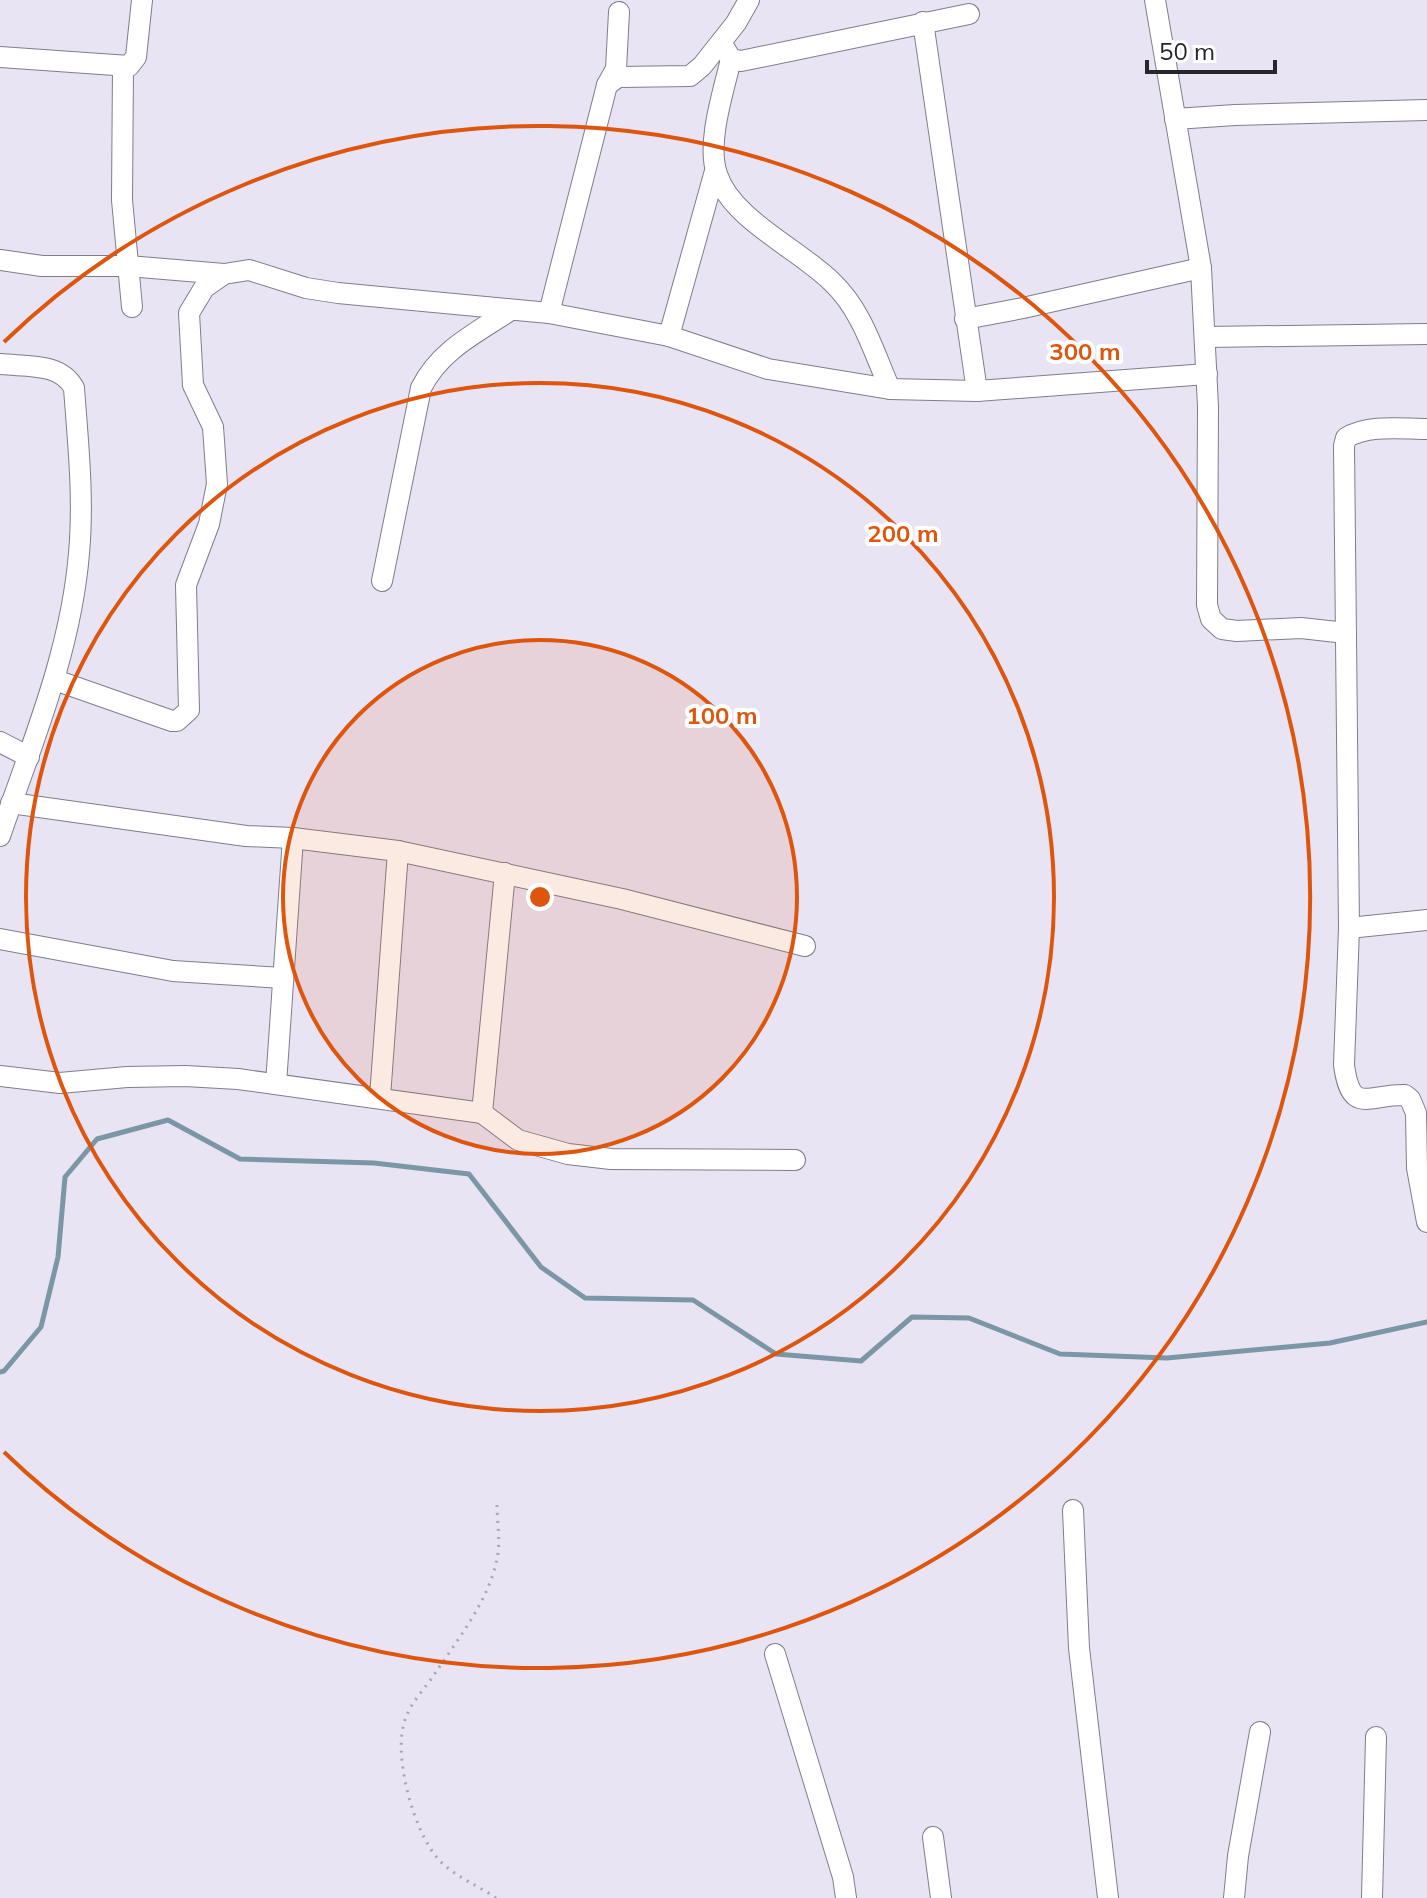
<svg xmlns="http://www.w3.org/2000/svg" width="1427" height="1898" viewBox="0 0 1427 1898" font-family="Mulish,sans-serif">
	<rect width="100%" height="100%" fill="#e8e4f4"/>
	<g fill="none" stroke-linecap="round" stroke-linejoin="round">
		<!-- stream -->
		<path stroke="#7b96a4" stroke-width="5" d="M0,1372L4,1371L41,1327L58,1257L65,1177L97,1139L168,1120L240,1159L374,1163L469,1174L541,1267L585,1298L693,1300L776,1354L861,1361L912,1317L969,1318L1060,1354L1167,1358L1330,1343L1427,1322"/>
		<!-- street casing -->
		<g stroke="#807d8b" stroke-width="22">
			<g id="street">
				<path d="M1155,0L1201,268L1208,407L1207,605L1211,619L1222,629L1237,631L1301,628L1346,633"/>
				<path d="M923,22L977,391"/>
				<path d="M725,49L731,59L741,61L969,14"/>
				<path d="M0,57L129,66L136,57L142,0"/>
				<path d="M731,59C724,90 706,143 717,174C731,219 799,249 832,282C862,310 874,353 890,389"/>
				<path d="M123,67L122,200L132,307"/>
				<path d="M607,85L616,69L619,12"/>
				<path d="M1175,119L1235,115L1427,110"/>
				<path d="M0,260L42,266H128L224,274"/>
				<path d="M549,313L607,85L618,77L690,76L702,66L736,23L749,0"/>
				<path d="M965,319L1023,308L1201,268"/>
				<path d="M669,336L715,171"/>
				<path d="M1206,337L1427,334"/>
				<path d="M0,364C26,367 60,362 74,388C78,443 84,498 79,553C71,652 32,743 0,836"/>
				<path d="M1427,429C1402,429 1368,424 1346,438L1344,446L1349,928L1344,1065C1351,1116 1368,1094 1405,1095L1410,1099L1416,1113L1417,1168L1427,1222"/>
				<path d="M382,581L421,388C440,350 476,333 511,310"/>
				<path d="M55,680L172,721H177L189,710L186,585L209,524L217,484L213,427L193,385L189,313L204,288L224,274L249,270L306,288L338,293L549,313L669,336L768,369L890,389L977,391L1207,374"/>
				<path d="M0,742L29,757"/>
				<path d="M11,803L246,836L293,838L398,851L622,899L805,946"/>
				<path d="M1349,928L1427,920"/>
				<path d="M0,939L173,971L283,978"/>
				<path d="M0,1076L60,1083L127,1077L185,1076L238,1079L482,1113L518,1140L568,1154L611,1159L795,1160"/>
				<path d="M276,1084L293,838"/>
				<path d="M380,1097L398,851"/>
				<path d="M482,1113L505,873"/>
				<path d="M1073,1510L1079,1648L1108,1898"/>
				<path d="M775,1654L843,1877L846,1898"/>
				<path d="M933,1837L941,1898"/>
				<path d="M1234,1898L1238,1856L1260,1732"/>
				<path d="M1372,1898L1376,1737"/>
			</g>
		</g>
		<!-- path -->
		<path stroke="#a8a5b1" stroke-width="3" stroke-dasharray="2 6" stroke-linecap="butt" d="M496,1898C477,1885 456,1877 440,1861C414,1834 391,1753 406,1717C412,1701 427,1686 436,1672C460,1636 492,1596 498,1553C500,1537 497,1520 497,1504"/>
		<!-- street -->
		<use href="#street" stroke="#fff" stroke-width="20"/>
	</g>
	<!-- distance rings -->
	<circle cx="540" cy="897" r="257" fill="#de560e" fill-opacity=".12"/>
	<g fill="none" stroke="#de560e" stroke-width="4">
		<circle cx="540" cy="897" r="257"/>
		<circle cx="540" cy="897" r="514"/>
		<path d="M4 342A771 771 0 1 1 4 1452"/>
	</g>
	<circle cx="540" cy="897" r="12" fill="#de560e" stroke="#fff" stroke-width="4"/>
	<g font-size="24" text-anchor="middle" font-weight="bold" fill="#de560e" stroke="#fff" stroke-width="8" stroke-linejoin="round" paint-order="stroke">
		<text x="1085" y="360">300 m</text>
		<text x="903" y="542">200 m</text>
		<text x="722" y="724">100 m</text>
	</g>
	<!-- scale -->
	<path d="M1147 60v12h128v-12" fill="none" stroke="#27262c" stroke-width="4"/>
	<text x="1159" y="60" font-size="24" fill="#27262c" stroke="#ffffff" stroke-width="6" paint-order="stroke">50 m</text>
</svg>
